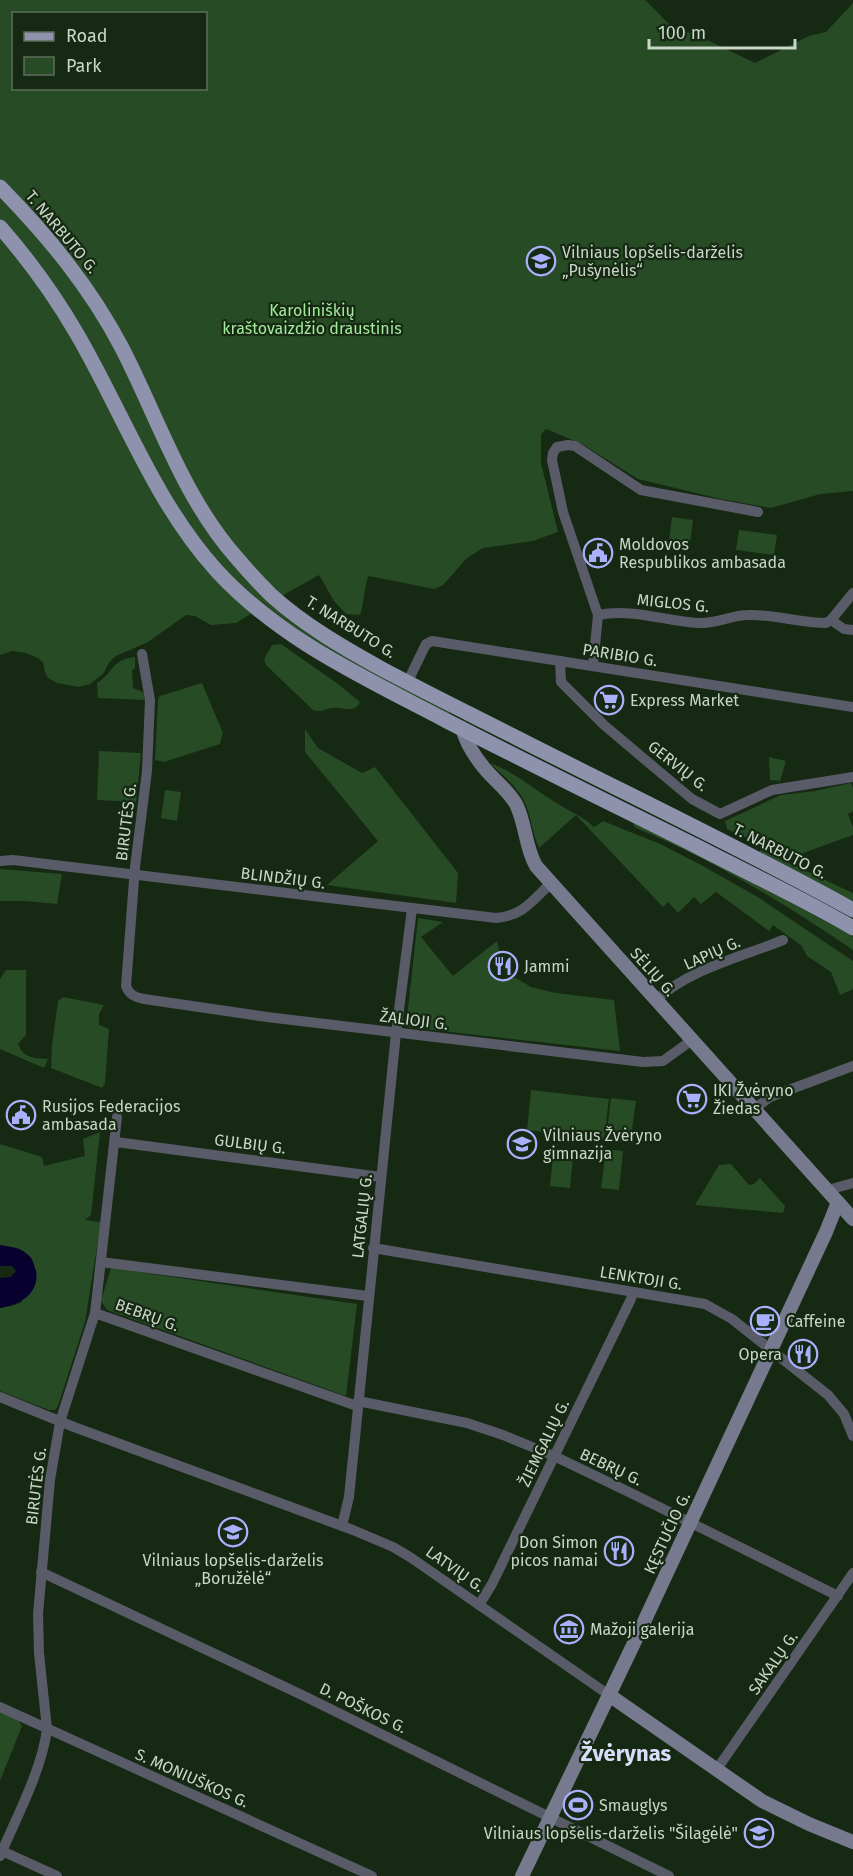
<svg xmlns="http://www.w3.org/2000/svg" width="853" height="1876" viewBox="0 0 853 1876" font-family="'Fira Sans',sans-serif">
	<rect width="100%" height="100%" fill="#152913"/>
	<!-- green -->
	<g fill="#274b24" fill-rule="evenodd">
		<path d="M0,0H645L671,26L701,37L755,63L809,36L826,32L853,3V491L820,494L771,508L721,499L638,479L582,444L546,429L541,434V463L558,532L533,541L483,548L467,558L443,585L434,589L369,576L367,579L361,613L359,615L346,614L334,601L319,575L271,602L450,712L449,714L319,647L263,606L236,623L211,625L195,616L186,615L148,642L116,656L110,661L103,674L90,684L79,687L57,683L48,678L45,672L43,662L38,658L26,653L12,651L0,655ZM14,14H206V88H14Z"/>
		<path d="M672,517L693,520L690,543L669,540Z"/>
		<path d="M739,530L777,535L774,555L736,550Z"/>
		<path d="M281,644L338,684L360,702C353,715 343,706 333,708C324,709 322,713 313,710L266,665L264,659L272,645Z"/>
		<path d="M135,657V668L132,670L133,688L143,692L145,700L98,698L97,683C115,672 110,660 135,657Z"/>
		<path d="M202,683L223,733L220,744L164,762L155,760L158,699L160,696Z"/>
		<path d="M305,729L318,748L362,773L375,767L458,873L456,903L327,885L378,841L305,752Z"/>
		<path d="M99,751L141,753L136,802L97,800Z"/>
		<path d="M769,757L786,761L780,781L770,780Z"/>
		<path d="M490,763C513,771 534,789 555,802C570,812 580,814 594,827L603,821L660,844L703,866L756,896L853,961V989L840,995L831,972L807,956L802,946L773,925L769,931L716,892L701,904L694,897L678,913L668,902L663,907L576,815L539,848C531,831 531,809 520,794C512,782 500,773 490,763Z"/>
		<path d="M851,783L853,788V811L848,814L853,827V835L803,853L799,861L727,829L725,821L781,795L815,791Z"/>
		<path d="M165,790L181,792L177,821L161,818Z"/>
		<path d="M634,822L763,887L843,931L853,937V950C785,904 712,859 636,828L633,825Z"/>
		<path d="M761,850L853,893V905L756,853Z"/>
		<path d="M0,869L62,874L57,904L25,901H0Z"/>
		<path d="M418,918L443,922L421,937L453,976L497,941L500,954L492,959L502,978H516L531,987L556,993L614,1000L620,1051L406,1027Z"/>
		<path d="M6,970H26V1035L18,1044C23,1058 34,1058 48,1059L44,1068L0,1049V979Z"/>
		<path d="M63,997L104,1005L99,1014V1025L109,1029L105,1083L102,1088L51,1068L52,1045L58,1001Z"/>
		<path d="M531,1090L609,1099L604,1139L527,1130Z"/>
		<path d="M611,1098L636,1101L630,1143L606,1140Z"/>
		<path d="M100,1132L91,1215L85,1220L101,1222L85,1322L58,1406L55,1410H49L0,1391V1308L15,1305L22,1302L16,1248L0,1245V1144L42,1157L44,1166L85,1156L83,1139Z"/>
		<path d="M606,1149L623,1151L619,1190L601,1188Z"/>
		<path d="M553,1155L573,1157L570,1188L550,1186Z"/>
		<path d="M731,1164L749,1185L754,1184L760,1178L785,1206L783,1213L695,1205L719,1165Z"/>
		<path d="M111,1268L357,1304L346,1396L107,1310L101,1301Z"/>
		<path d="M0,1712L18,1720L22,1726L0,1781Z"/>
	</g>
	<!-- water -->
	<path fill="#08002f" d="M0,1245C10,1247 20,1247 27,1254C33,1258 34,1265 36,1271C40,1294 19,1305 0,1308V1278L11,1277L16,1271L12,1266H0Z"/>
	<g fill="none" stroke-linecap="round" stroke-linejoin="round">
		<!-- street -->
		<g stroke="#595b68" stroke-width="10">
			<path d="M598,615C631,608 665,621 699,623C716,624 731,615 748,615C774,614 800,623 826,623L831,620L853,593"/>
			<path d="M831,620L844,629L853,630"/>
			<path d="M142,654L150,700L147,771L135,867L126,986C129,995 135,997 144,999L267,1017L643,1062L663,1061L692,1040"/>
			<path d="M560,661L561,682L604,725L655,768L692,799L720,814L772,790L853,777"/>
			<path d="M593,666L598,615L563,512L552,460L553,453L557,447L568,445L575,446L641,490L758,512"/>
			<path d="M407,683L426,644L432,641L853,707"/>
			<path d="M0,861L13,860L496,918C523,916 533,900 551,883"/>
			<path d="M656,1000C690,969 741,957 783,940"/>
			<path d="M754,1109L770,1097L853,1066"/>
			<path d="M116,1142L381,1177"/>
			<path d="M830,1193L835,1188L853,1183"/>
			<path d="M373,1248L705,1304L732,1319L828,1395L844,1414L853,1436"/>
			<path d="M101,1262L368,1296"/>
			<path d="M95,1313L357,1406"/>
			<path d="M0,1397L74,1427L353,1530L393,1547L410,1557L609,1695"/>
			<path d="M358,1401L467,1423L503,1435L554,1456L635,1495L838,1596"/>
			<path d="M342,1526L349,1497L396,1033L412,909"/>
			<path d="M41,1572L302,1695L669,1876"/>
			<path d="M479,1605L492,1584L631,1299L633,1292"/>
			<path d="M0,1707L372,1876"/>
			<path d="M717,1769L853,1573"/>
			<path d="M2,1851L57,1876"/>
			<path d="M0,1856C16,1818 42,1770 47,1729L39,1653L38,1614L50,1480L60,1422L95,1313L117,1117"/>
		</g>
		<!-- secondary -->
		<g stroke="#777a8f" stroke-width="14">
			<path d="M462,728C466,743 475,757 485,769C495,781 508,790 516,804C526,824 525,847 536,866L853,1219"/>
			<path d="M609,1695L762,1801L809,1824L853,1842"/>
			<path d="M522,1876L636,1639L826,1232L838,1202"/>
		</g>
		<!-- primary -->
		<g stroke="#8f92ad" stroke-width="15">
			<path d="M0,187C48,236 90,287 122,348C158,418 183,497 236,557C247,570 259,583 271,595C304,625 344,648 382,669C427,693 472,715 517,738C629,795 743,849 853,910"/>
			<path d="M0,227C29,260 55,296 77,334C123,413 154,501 216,570C279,639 363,677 445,720C528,763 612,804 696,846C748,873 802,898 853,928"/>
		</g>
	</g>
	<!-- icons -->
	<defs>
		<g id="school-ring" transform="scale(1.5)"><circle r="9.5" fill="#152913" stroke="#aab0fb" stroke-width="1.5"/><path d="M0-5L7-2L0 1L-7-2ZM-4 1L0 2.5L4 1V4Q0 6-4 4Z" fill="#aab0fb"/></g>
		<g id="civic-ring" transform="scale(1.5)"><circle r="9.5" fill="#152913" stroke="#aab0fb" stroke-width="1.5"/><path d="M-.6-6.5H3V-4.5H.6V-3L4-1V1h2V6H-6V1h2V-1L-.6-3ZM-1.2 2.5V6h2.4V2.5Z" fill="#aab0fb"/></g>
		<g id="supermarket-ring" transform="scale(1.5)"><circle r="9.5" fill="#152913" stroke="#aab0fb" stroke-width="1.5"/><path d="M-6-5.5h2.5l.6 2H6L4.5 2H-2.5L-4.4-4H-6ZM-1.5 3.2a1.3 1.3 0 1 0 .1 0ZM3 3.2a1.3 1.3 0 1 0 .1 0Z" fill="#aab0fb"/></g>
		<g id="restaurant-ring" transform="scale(1.5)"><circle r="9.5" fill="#152913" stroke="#aab0fb" stroke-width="1.5"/><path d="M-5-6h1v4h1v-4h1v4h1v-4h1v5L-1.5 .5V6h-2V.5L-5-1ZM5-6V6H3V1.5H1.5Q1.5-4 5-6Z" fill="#aab0fb"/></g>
		<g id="cafe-ring" transform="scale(1.5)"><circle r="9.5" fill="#152913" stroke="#aab0fb" stroke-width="1.5"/><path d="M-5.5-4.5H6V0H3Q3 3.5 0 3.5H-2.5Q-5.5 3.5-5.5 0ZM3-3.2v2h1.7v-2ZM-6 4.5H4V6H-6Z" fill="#aab0fb"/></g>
		<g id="museum-ring" transform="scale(1.5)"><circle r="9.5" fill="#152913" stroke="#aab0fb" stroke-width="1.5"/><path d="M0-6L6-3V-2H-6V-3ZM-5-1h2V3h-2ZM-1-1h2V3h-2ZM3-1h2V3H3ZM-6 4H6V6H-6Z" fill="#aab0fb"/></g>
		<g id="stadium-ring" transform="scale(1.5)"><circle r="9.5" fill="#152913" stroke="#aab0fb" stroke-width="1.5"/><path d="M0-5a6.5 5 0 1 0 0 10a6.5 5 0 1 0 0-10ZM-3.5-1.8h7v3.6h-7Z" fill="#aab0fb"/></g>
	</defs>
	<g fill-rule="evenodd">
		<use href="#school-ring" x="541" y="261"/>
		<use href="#civic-ring" x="598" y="553"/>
		<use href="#supermarket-ring" x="609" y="700"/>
		<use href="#restaurant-ring" x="503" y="966"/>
		<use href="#supermarket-ring" x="692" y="1099"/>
		<use href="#civic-ring" x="21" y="1115"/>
		<use href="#school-ring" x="522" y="1144"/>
		<use href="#cafe-ring" x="765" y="1321"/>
		<use href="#restaurant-ring" x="803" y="1354"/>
		<use href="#school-ring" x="233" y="1532"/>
		<use href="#restaurant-ring" x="619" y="1551"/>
		<use href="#museum-ring" x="569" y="1629"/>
		<use href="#stadium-ring" x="578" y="1805"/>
		<use href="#school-ring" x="759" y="1833"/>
	</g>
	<g text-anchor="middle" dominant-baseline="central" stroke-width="4.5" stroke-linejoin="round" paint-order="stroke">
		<!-- street labels -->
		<g font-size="16" fill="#c9d6c8" stroke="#152913">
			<text transform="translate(62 232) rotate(50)">T. NARBUTO G.</text>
			<text transform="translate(673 603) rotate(6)">MIGLOS G.</text>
			<text transform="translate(351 627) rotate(32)">T. NARBUTO G.</text>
			<text transform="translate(620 655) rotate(9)">PARIBIO G.</text>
			<text transform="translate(678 766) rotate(38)">GERVIŲ G.</text>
			<text transform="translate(126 822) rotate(-83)">BIRUTĖS G.</text>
			<text transform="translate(780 851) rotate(27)">T. NARBUTO G.</text>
			<text transform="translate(283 878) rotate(7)">BLINDŽIŲ G.</text>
			<text transform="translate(712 953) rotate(-24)">LAPIŲ G.</text>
			<text transform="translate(653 972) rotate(48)">SĖLIŲ G.</text>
			<text transform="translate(414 1020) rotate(7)">ŽALIOJI G.</text>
			<text transform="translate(250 1144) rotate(7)">GULBIŲ G.</text>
			<text transform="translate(362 1216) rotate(-84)">LATGALIŲ G.</text>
			<text transform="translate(641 1278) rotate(9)">LENKTOJI G.</text>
			<text transform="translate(147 1315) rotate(20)">BEBRŲ G.</text>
			<text transform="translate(544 1443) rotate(-64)">ŽIEMGALIŲ G.</text>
			<text transform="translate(611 1467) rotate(25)">BEBRŲ G.</text>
			<text transform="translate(36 1486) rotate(-83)">BIRUTĖS G.</text>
			<text transform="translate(667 1533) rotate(-65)">KĘSTUČIO G.</text>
			<text transform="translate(455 1569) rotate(35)">LATVIŲ G.</text>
			<text transform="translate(773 1663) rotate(-55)">SAKALŲ G.</text>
			<text transform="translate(363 1708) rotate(26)">D. POŠKOS G.</text>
			<text transform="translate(192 1778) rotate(24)">S. MONIUŠKOS G.</text>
		</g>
		<!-- poi labels -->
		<g font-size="16" fill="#c9d6c8" stroke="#152913" text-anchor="start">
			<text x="562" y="252">Vilniaus lopšelis-darželis<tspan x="562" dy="18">„Pušynėlis“</tspan></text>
			<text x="619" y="544">Moldovos<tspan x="619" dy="18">Respublikos ambasada</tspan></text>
			<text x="630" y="700">Express Market</text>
			<text x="524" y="966">Jammi</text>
			<text x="713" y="1090">IKI Žvėryno<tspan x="713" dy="18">Žiedas</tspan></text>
			<text x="42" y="1106">Rusijos Federacijos<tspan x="42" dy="18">ambasada</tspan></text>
			<text x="543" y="1135">Vilniaus Žvėryno<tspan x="543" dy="18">gimnazija</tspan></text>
			<text x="786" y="1321">Caffeine</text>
			<text x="782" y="1354" text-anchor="end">Opera</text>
			<text x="598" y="1542" text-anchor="end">Don Simon<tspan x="598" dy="18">picos namai</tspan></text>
			<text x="233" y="1560" text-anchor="middle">Vilniaus lopšelis-darželis<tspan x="233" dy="18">„Boružėlė“</tspan></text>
			<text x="590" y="1629">Mažoji galerija</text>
			<text x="599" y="1805">Smauglys</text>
			<text x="738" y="1833" text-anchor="end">Vilniaus lopšelis-darželis "Šilagėlė"</text>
		</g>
		<!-- park labels -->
		<g font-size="16" fill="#a2ea9c" stroke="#152913">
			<text x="312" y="310">Karoliniškių<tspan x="312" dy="18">kraštovaizdžio draustinis</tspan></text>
		</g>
		<!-- district labels -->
		<g font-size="22" font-weight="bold" fill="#daddfa" stroke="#152913">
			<text x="626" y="1753">Žvėrynas</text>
		</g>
	</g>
	<!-- legend -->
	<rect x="12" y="12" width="195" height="78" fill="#152913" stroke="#5d6e5b" stroke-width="1.5"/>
	<rect x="24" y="32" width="30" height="9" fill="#8f92ad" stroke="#5d6e5b" stroke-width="1.5"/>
	<text x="66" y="42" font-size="18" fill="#c9d6c8">Road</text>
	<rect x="24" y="57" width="30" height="18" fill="#274b24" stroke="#5d6e5b" stroke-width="1.5"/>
	<text x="66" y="72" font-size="18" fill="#c9d6c8">Park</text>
	<!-- scale -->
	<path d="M649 39v9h146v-9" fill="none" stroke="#c9d6c8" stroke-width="3"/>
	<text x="658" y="39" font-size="18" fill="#c9d6c8" stroke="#152913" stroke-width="4.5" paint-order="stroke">100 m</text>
</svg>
